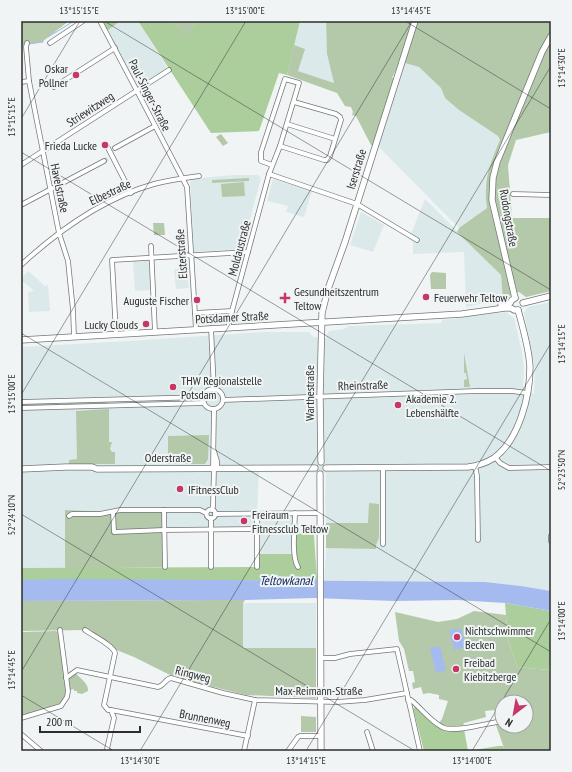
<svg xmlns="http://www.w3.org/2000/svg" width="572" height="772" viewBox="0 0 572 772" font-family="'PT Sans Narrow',sans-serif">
	<rect width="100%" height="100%" fill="#f0f4f4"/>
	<!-- built -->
	<g fill="#dce9ea">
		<path d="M120,21H138L169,70L137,91L106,32Z"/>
		<path d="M300,21H326L327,54L334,83L298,71L304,49L294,45Z"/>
		<path d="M405,62L419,67L441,88L445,98L459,110L498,136L500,140L487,173L485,185L487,208L459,228L378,146Z"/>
		<path d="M233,175H258L261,178L242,249L194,252L190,179Z"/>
		<path d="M273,179L312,191L304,217L286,212L288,206L267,201Z"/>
		<path d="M425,199L501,275L503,302H489L466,307L464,252L413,254V242L409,239Z"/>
		<path d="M361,212L384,225L373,252L350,245Z"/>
		<path d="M149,260L151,290L135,291L133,261Z"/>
		<path d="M187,268L189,288L176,289L174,269Z"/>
		<path d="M28,271L45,286L48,285L50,311L29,312L28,292L34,291L21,280Z"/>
		<path d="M551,302V591L521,586L484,582L324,581L327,538L325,503L326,473L308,472L259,471L257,514L295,513V555L257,554V530H164L113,512L65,510V569L21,568V347L129,341L264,332H309L313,337L326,338L329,331L344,329L349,326L441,323L442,320L506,312L514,318L522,352L524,369L523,387L534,394L535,368L524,313L528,307Z"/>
		<rect x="243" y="603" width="73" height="45"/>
	</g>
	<!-- green -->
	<g fill="#b3c9a9" fill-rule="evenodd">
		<path d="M21,21H69L43,41V42L24,45H21Z"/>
		<path d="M174,21H197L186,39Z"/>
		<path d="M326,21H551V132L516,140L508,165L512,218H551V291L526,297L519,292L509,296L506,301L503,302L501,275L457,232L459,228L487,208C483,180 489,166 500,140L498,136L459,110L445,98L441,88L419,67L402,62L403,56L392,78L396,79L375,146L371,145L356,116L352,115L353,112L351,107L345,106L337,93L287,75L294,45L305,49L298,71L334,83L327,54Z"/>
		<path d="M221,134L228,143L223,146L216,137Z"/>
		<path d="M249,178V181L212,183V180Z"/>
		<path d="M244,182L245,196L222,197L221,184Z"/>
		<path d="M153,223H164L165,235H154Z"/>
		<path d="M432,272L446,273V289H431L430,275Z"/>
		<path d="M224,313L225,317L223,322L199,324L197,318L199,315Z"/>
		<path d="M464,353L470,387H464V380L467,379L466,373H464Z"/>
		<path d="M106,402L108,403L67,404L68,403Z"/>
		<path d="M58,403L59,405L21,406V404Z"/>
		<path d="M109,409V442H112L110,449L112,452H115V464H69V460L77,459L76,411Z"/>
		<path d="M209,435L208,459L205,464H168V436Z"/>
		<path d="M369,503L379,504V538L376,545V549L326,548V523H368Z"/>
		<path d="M65,510L113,512L164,510L165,567L65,569Z"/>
		<path d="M215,600H245L243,603V648H316V698L246,695L194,682H188L168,674L134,657L114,649L85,630L21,631V601Z"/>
		<path d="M474,611L506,615L508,639L517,667L549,670L551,675V751H505L496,725L494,710L485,711L486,717L464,723L463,726C454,727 447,728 439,723L442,719L448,701L439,699V695L429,693L423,694L421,687L413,689L412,683L415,682L413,671H409L404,649L399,641L395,612L438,622L457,619ZM502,702H526V726H502Z"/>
		<path d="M56,631L60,634L67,689L64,698L61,703L21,716V632Z"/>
		<path d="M75,672C79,678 89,683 88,691L82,694L77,693V691H74V689L70,690L68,678Z"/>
		<path d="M301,716L316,717V732H301Z"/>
	</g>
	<!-- forest -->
	<g fill="#abce9c">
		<path d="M101,21H120L107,31Z"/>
		<path d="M138,21H174L186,38L197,21H300L287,75L279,73L259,131L211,133Z"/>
		<path d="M295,533L314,535L317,581L21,580V568L257,567V554H295Z"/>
		<path d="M505,603L551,611V660L549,670L517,667L508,639Z"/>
		<path d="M416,707C434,723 438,734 464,729L468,751L498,746H503L505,751H424L413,708Z"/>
	</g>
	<!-- water -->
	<g fill="#a5bbf0">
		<path d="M64,579L485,582L521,586L551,591V611L505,603L457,600L394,601L314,598L245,600L21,601V580Z"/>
		<path d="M461,628L466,647L454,650L449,630Z"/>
		<path d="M440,646L446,670L436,673L430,648Z"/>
	</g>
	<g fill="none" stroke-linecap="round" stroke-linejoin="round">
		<!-- stream -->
		<g stroke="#a5bbf0" stroke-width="1">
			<path d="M48,37L74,21"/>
			<path d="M114,42L118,50"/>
			<path d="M28,44L43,42V41"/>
			<path d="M21,45H24"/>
		</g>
		<!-- street-tunnel -->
		<path stroke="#c9cccc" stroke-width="4" stroke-dasharray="4 2" stroke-linecap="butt" d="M104,161L108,158"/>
		<!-- street casing -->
		<g stroke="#737777" stroke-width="5.5">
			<g id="street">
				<path d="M100,21L137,91L187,187L196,330"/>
				<path d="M27,43L26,47L29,81L59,233L68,261L73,310L74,337"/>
				<path d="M50,43L83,21"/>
				<path d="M21,82L29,81"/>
				<path d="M54,87L115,48"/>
				<path d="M287,124L335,139"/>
				<path d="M107,146L131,193"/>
				<path d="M280,146L324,160H327L330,156L341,120L340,117L336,114L294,102"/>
				<path d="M115,148L155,126"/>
				<path d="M21,165L169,70"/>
				<path d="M269,174L357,204L417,240"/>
				<path d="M513,194L551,195"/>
				<path d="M21,205L104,161"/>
				<path d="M151,246L155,332"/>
				<path d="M21,265C59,230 104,198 154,184C169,180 184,178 199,176"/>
				<path d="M195,313L232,311"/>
				<path d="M229,327V322L269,174L280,146L299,83L285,79L261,152V161L272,165"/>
				<path d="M211,328L214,390"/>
				<path d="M116,334L112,260L248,252"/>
				<circle cx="213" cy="399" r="10"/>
				<path d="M223,400L477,391H512L527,393"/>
				<path d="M21,402L204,397"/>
				<path d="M21,408L204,403"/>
				<path d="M214,451L217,461V468"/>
				<path d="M495,457L500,463L509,468L551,467"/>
				<path d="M475,466L477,476L478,540"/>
				<path d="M213,468L214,409"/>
				<path d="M383,468V544"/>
				<circle cx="211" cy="514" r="4.5"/>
				<path d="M164,510L165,567"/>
				<path d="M212,510L213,506L214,468"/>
				<path d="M113,512L114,532L164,530L257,529"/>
				<path d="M295,513C295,526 291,556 298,567"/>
				<path d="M215,514L320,513"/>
				<path d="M257,514V567"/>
				<path d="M69,516L72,514H100L120,510H200L206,513"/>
				<path d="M211,518V567"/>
				<path d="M551,536V541"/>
				<path d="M85,630C92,635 114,646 115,653L104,705L108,710H111L114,718L107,749L109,751"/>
				<path d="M321,658H335L350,654L397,649L420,751"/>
				<path d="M66,678L77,670L158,687C164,686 165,679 171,678L223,693L255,700L337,702L365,700L407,693"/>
				<path d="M408,700H411C421,708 430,721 442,727C452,733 485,724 497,722"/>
				<path d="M111,710L248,736"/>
				<path d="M21,718L61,706L67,697L68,691L60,630"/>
				<path d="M367,732L373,751"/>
				<path d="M21,734L41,751"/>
				<path d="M244,751L255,700"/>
				<path d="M288,751L298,737L300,736H321"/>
			</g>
		</g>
		<!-- secondary casing -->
		<g stroke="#737777" stroke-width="7">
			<g id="secondary">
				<path d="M515,298L492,200L493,178L497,162L542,52L551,36"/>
				<path d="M523,303L551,296"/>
				<path d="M501,305L510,303L512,300L515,298"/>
				<path d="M21,340L462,314L505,308H511L514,310H518"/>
				<path d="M321,462L320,396L322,313L328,289L345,242L415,21"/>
				<path d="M326,468L468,467C477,466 486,463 494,458C519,440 530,396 530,367C529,348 523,328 518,310"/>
				<path d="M21,469L66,467H92L97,469L315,468"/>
				<path d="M320,474L321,751"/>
			</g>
		</g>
		<!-- street -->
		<use href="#street" stroke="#fff" stroke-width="4"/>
		<!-- secondary -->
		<use href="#secondary" stroke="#fff" stroke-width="5.5"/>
	</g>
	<!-- ticks -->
	<path fill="none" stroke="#2c2d2d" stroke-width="1" stroke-opacity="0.45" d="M104,21L551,290M405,21L551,109M21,119L80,21M21,152L551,471M21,333L551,652M21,395L246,21M21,514L415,751M21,672L412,21M21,695L114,751M140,751L551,66M306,751L551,343M472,751L551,619"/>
	<!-- markers -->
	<g fill="#c43766" stroke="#f0f4f4" stroke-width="1.5">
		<circle cx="76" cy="75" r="4"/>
		<circle cx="105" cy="145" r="4"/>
		<circle cx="426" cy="297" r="4"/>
		<path d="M283 292h4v4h4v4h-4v4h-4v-4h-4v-4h4z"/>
		<circle cx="197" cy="300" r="4"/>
		<circle cx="146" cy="324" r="4"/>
		<circle cx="173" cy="387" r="4"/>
		<circle cx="398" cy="405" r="4"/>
		<circle cx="180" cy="489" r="4"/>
		<circle cx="244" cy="521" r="4"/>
		<circle cx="457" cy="637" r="4"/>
		<circle cx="456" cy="669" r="4"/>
	</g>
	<g text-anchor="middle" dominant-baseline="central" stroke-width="4" stroke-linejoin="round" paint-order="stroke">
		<!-- poi labels -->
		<g font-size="12" fill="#2c2d2d" stroke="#f0f4f4" text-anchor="start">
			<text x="68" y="68" text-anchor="end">Oskar<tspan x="68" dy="14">Pollner</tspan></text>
			<text x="97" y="145" text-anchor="end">Frieda Lucke</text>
			<text x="294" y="291">Gesundheitszentrum<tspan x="294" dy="14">Teltow</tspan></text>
			<text x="434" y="297">Feuerwehr Teltow</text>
			<text x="189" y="300" text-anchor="end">Auguste Fischer</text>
			<text x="138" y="324" text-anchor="end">Lucky Clouds</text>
			<text x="181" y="380">THW Regionalstelle<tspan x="181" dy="14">Potsdam</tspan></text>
			<text x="406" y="398">Akademie 2.<tspan x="406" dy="14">Lebenshälfte</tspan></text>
			<text x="188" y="489">IFitnessClub</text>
			<text x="252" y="514">Freiraum<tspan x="252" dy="14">Fitnessclub Teltow</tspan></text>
			<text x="465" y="630">Nichtschwimmer<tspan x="465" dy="14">Becken</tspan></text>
			<text x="464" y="662">Freibad<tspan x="464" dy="14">Kiebitzberge</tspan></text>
		</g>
		<!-- street labels -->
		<g font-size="12" fill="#2c2d2d" stroke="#f0f4f4">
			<text transform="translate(150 95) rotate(63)">Paul-Singer-Straße</text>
			<text transform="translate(90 109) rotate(-33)">Striewitzweg</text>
			<text transform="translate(356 169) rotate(-73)">Iserstraße</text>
			<text transform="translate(60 188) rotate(78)">Havelstraße</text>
			<text transform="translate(110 192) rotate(-25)">Elbestraße</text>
			<text transform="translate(509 218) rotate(80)">Rudongstraße</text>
			<text transform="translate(239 248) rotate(-75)">Moldaustraße</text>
			<text transform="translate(181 254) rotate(-94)">Elsterstraße</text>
			<text transform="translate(232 317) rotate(-3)">Potsdamer Straße</text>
			<text transform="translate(363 385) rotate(-2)">Rheinstraße</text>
			<text transform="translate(309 393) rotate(-90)">Warthestraße</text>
			<text x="168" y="457">Oderstraße</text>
			<text transform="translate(193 674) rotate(14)">Ringweg</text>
			<text x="319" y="690">Max-Reimann-Straße</text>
			<text transform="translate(205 718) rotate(11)">Brunnenweg</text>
		</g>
		<!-- water labels -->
		<g font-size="13" font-style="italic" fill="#162965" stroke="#f0f4f4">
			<text x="286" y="580">Teltowkanal</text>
		</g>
	</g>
	<!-- border -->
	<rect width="572" height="772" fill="none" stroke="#f0f4f4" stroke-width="44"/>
	<!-- north arrow -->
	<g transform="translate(514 714) rotate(211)"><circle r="19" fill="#f0f4f4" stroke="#a2a4a4"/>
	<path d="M0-3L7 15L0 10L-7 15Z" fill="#c43766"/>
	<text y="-6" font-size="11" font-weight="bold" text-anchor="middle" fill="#2c2d2d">N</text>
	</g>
	<!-- scale -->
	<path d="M40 726v6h100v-6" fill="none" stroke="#2c2d2d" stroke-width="2"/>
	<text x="46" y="726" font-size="12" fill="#2c2d2d" stroke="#f0f4f4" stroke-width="3" paint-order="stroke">200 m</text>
	<rect x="22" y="22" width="528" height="728" fill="none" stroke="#2c2d2d" stroke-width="1.5"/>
	<g font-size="10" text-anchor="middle" fill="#2c2d2d">
		<text x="79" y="14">13°15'15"E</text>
		<text x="245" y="14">13°15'00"E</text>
		<text x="411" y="14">13°14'45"E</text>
		<text transform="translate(561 68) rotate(-90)" y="4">13°14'30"E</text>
		<text transform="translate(11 117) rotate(-90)" y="4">13°15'15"E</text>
		<text transform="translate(561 344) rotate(-90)" y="4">13°14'15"E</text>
		<text transform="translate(11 394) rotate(-90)" y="4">13°15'00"E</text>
		<text transform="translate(561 470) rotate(-90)" y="4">52°23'50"N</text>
		<text transform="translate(11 515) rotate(-90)" y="4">52°24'10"N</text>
		<text transform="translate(561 621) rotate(-90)" y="4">13°14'00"E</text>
		<text transform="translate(11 670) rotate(-90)" y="4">13°14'45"E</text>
		<text x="140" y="764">13°14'30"E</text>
		<text x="306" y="764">13°14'15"E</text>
		<text x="472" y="764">13°14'00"E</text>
	</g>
</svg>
